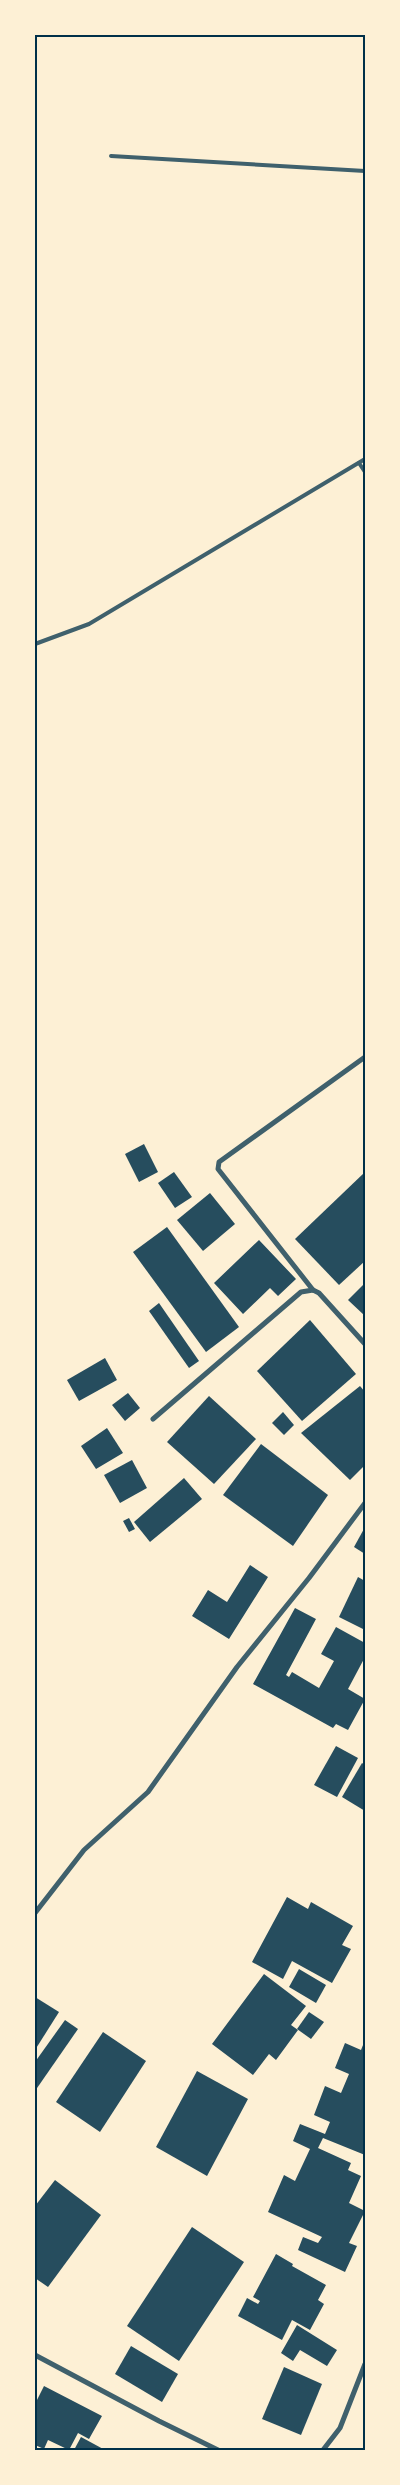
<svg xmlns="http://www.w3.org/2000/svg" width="400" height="2485" viewBox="0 0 400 2485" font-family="'Fira Sans',sans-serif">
	<rect width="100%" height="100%" fill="#fdf0d5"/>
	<!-- building -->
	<g fill="#264d5e">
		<path d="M144,1144L158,1172L139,1182L125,1154Z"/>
		<path d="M174,1172L192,1197L175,1208L158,1183Z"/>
		<path d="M365,1172V1261L339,1285L295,1239Z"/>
		<path d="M210,1193L235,1224L203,1251L177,1220Z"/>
		<path d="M167,1227L239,1327L206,1352L133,1252Z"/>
		<path d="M259,1240L296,1279L278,1296L270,1288L243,1314L214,1283Z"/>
		<path d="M365,1283V1316L348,1300Z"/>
		<path d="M159,1303L199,1361L189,1368L149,1311Z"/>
		<path d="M310,1320L356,1374L302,1421L257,1371Z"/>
		<path d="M105,1358L117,1380L79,1401L67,1380Z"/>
		<path d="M360,1386L365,1392V1465L350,1480L301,1433Z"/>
		<path d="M128,1393L140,1408L125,1421L112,1405Z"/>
		<path d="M209,1396L256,1439L214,1484L167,1442Z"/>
		<path d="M283,1412L294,1425L284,1435L272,1423Z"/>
		<path d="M107,1428L123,1453L96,1469L81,1446Z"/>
		<path d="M261,1444L328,1495L293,1546L223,1495Z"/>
		<path d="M132,1460L147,1488L120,1503L104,1475Z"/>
		<path d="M184,1478L202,1499L150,1542L134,1522Z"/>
		<path d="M129,1518L135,1529L129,1532L123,1521Z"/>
		<path d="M365,1527V1554L354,1547Z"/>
		<path d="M250,1565L268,1577L229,1639L192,1616L208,1590L227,1602Z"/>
		<path d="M358,1577L365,1581V1630L339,1617Z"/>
		<path d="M295,1608L316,1619L286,1675L289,1677L292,1672L319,1688L334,1661L321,1654L336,1627L365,1643V1657L348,1689L365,1699L348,1730L336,1724L333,1728L253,1684Z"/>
		<path d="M336,1746L358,1758L337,1797L314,1785Z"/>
		<path d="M362,1763L365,1765V1811L342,1797Z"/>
		<path d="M287,1897L308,1909L311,1902L353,1926L342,1945L351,1949L332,1983L292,1961L283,1979L252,1962Z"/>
		<path d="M299,1969L326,1985L316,2003L289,1987Z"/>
		<path d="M264,1974L306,2006L291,2025L298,2030L276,2060L269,2054L253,2075L212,2044Z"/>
		<path d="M35,1997L59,2012L35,2050Z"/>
		<path d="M309,2012L324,2022L311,2039L297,2029Z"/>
		<path d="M65,2020L78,2029L35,2091V2062Z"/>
		<path d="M103,2032L146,2061L100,2132L56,2102Z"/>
		<path d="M365,2040V2155L323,2138L318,2148L351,2163L348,2170L361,2176L349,2203L365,2211L349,2243L357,2246L345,2272L298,2250L303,2237L318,2243L322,2237L268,2212L284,2175L295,2181L310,2149L293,2141L300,2124L325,2134L330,2122L314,2115L325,2086L341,2093L349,2074L335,2068L345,2043L361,2050Z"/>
		<path d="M197,2071L248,2099L207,2176L156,2147Z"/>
		<path d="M55,2180L101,2215L48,2287L35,2278V2206Z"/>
		<path d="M192,2227L244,2262L179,2361L127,2326Z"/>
		<path d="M276,2254L293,2264L292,2266L326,2285L318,2300L324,2304L310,2330L292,2320L282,2340L238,2316L247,2298L258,2304L260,2301L253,2297Z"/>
		<path d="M297,2325L337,2350L327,2366L300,2350L293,2361L281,2353Z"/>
		<path d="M131,2346L178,2374L162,2402L115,2374Z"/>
		<path d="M284,2367L322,2384L301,2435L262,2419Z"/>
		<path d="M44,2386L102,2416L89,2439L78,2433L69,2450L48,2440L44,2449L35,2445V2404Z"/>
		<path d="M81,2437L105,2450H74Z"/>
	</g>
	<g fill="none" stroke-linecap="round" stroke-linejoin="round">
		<!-- service -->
		<g stroke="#3f606c" stroke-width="4">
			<path d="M111,156L365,171"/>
			<path d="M359,463L365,472"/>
			<path d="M35,644L89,624L365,459"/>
		</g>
		<!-- minor -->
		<g stroke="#3f606c" stroke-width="5">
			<path d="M313,1290L218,1169L219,1162L365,1057"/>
			<path d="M153,1419L301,1292L313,1290L319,1293L365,1344"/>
			<path d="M35,1913L84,1850L148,1792L237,1667L309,1578L365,1503"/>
			<path d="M35,2355L159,2421L218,2450"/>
			<path d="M323,2450L340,2428L365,2364"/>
		</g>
	</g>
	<!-- border -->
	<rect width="400" height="2485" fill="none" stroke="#fdf0d5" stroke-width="72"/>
	<rect x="36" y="36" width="328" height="2413" fill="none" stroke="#003049" stroke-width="2"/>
</svg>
